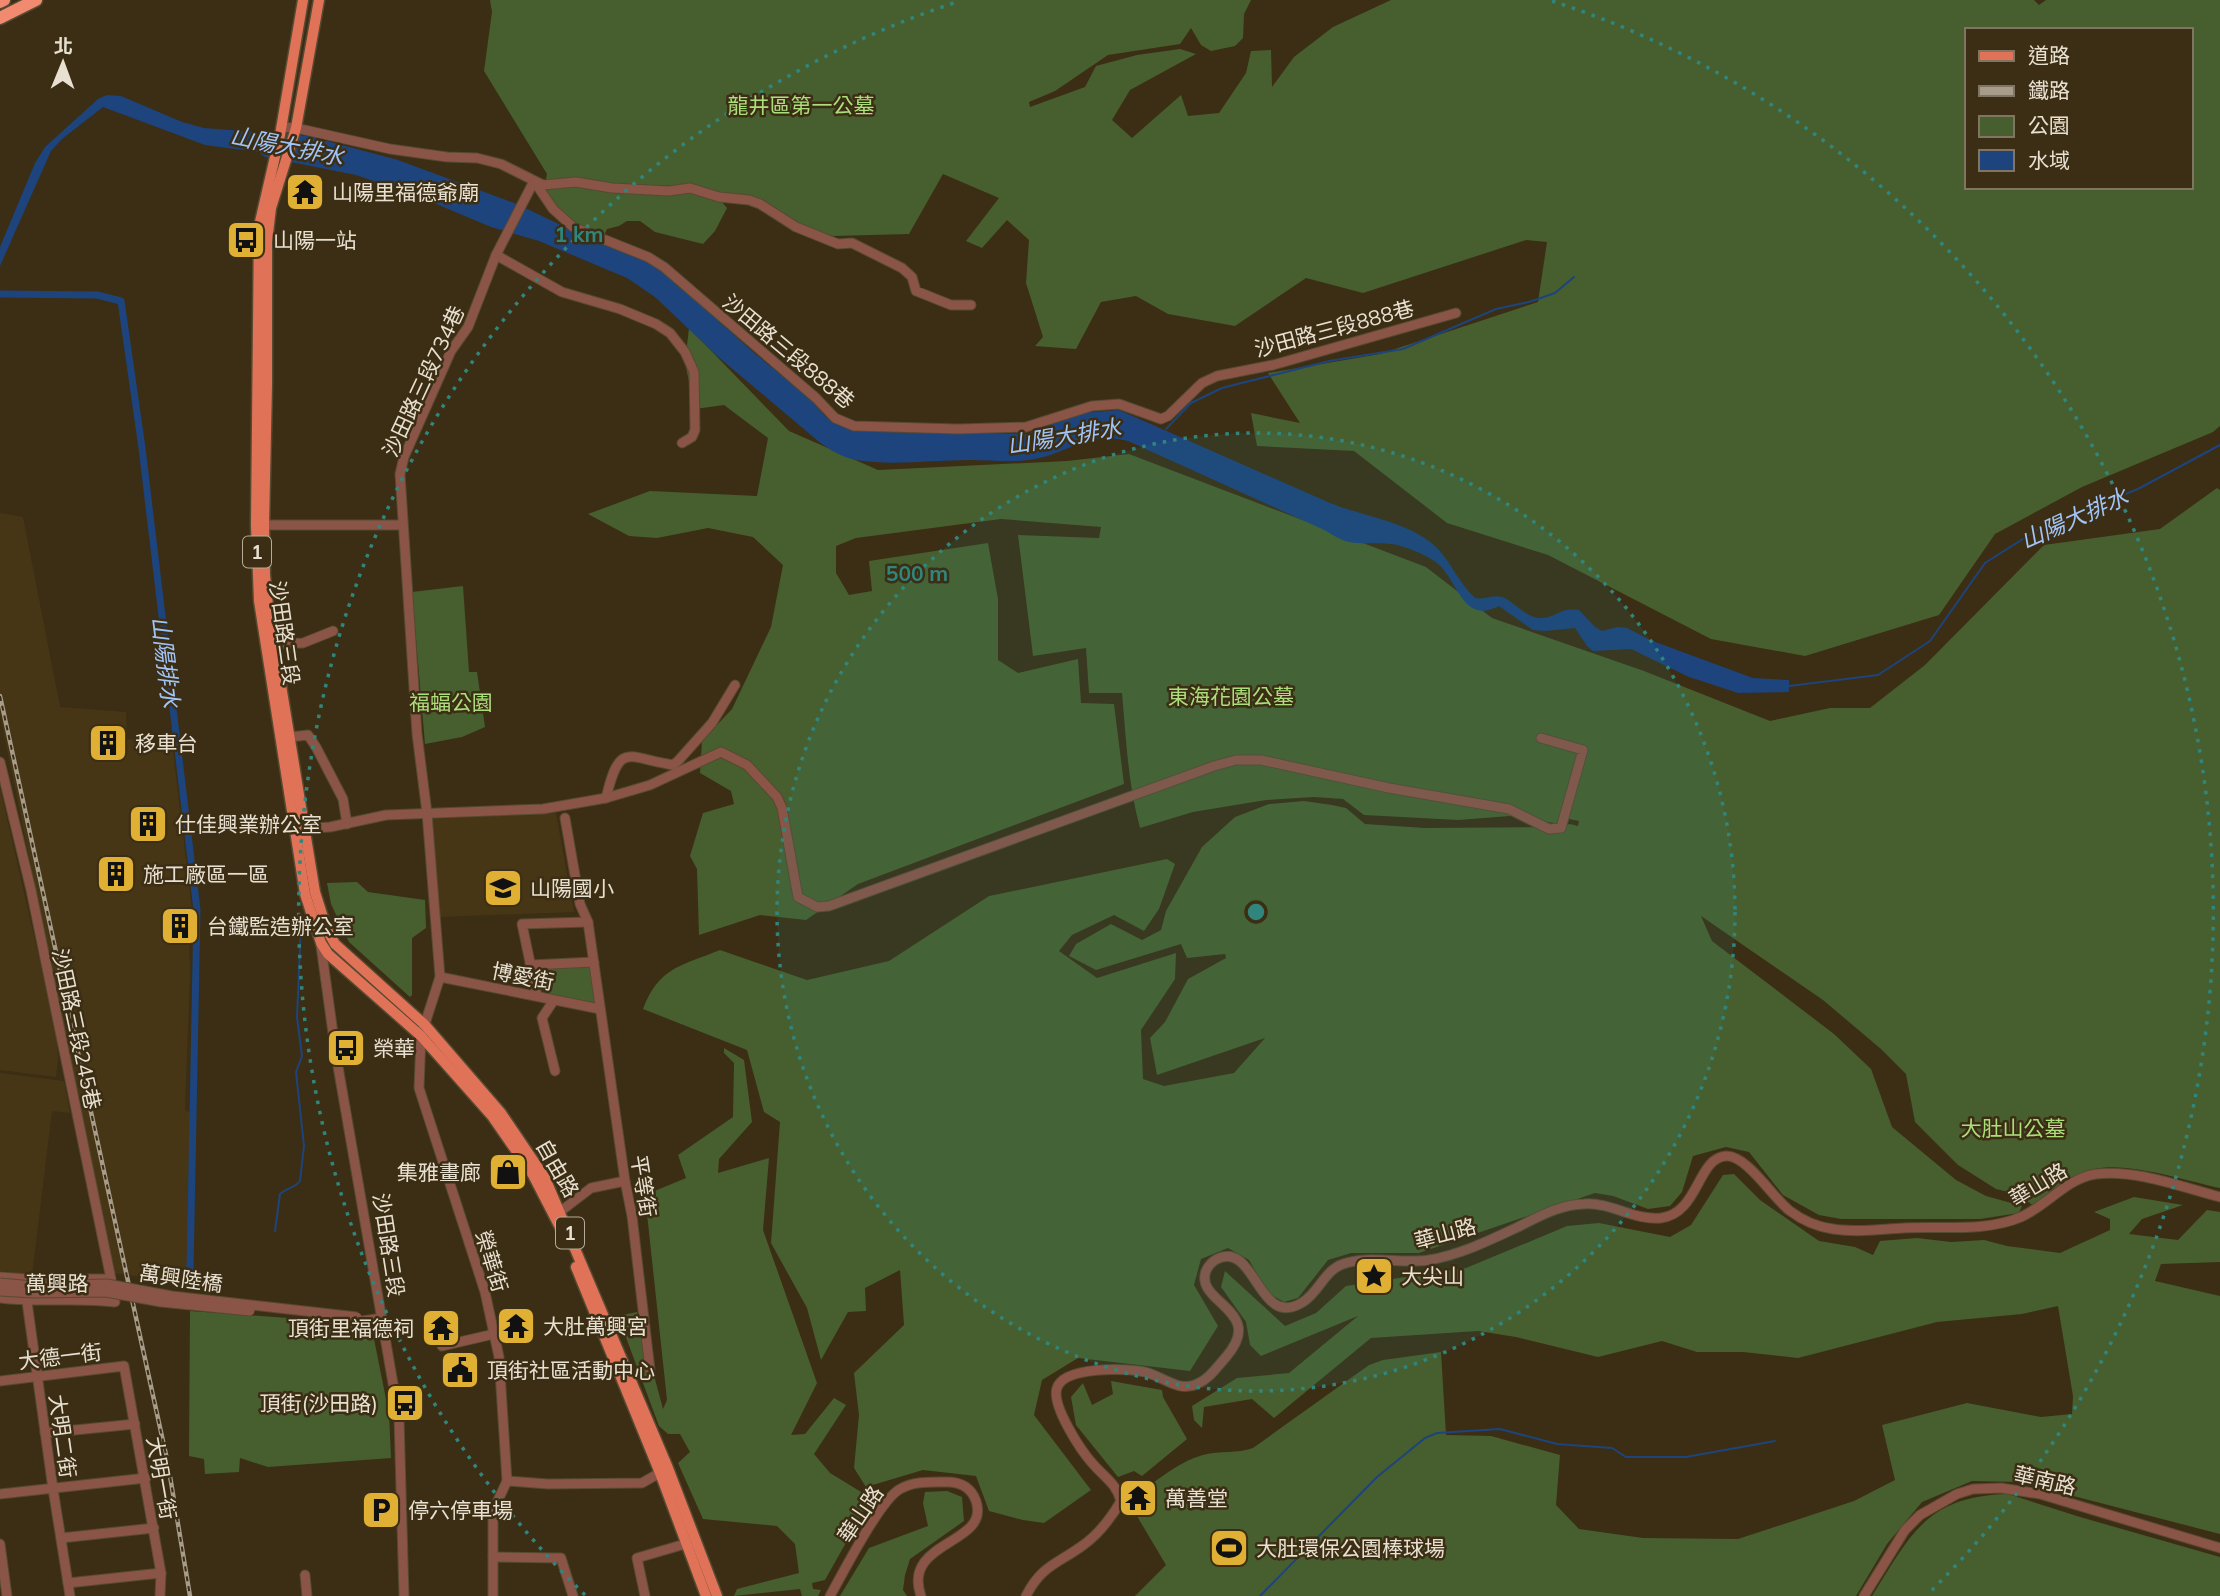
<svg xmlns="http://www.w3.org/2000/svg" width="2220" height="1596" viewBox="0 0 2220 1596" font-family="Mulish,'Noto Sans TC',sans-serif">
	<rect width="100%" height="100%" fill="#3b2e14"/>
	<!-- built -->
	<g fill="#473615">
		<path d="M0,513L23,517L60,707L126,712L127,739L172,743L193,918L189,924L190,974L185,1110L193,1114L189,1281L163,1280L114,1273L0,714Z"/>
		<path d="M0,788L56,1031L58,1058L56,1077L0,1070Z"/>
		<path d="M556,813L574,912L439,917L433,819Z"/>
		<path d="M0,1073L64,1081L70,1113L52,1111L32,1275L0,1271Z"/>
	</g>
	<!-- green -->
	<g fill="#475f2e" fill-rule="evenodd">
		<path d="M490,0H1251L1244,14L1243,38L1235,46L1211,51L1201,45L1191,28L1180,44L1108,55L1055,91L1029,102L1030,107L1085,87L1096,66L1137,55L1180,49L1196,54L1130,90L1112,120L1132,138L1181,95L1188,116L1219,113L1246,73L1251,51L1271,50L1272,87L1294,57L1333,27L1391,0H2034L2039,5L2046,0H2220V426L2213,432L2082,487L1995,534L1939,615L1805,656L1711,639L1548,555L1447,523L1354,451L1257,446L1251,413L1300,423L1268,373L1380,354L1538,302L1547,242L1526,240L1363,293L1306,278L1235,326L1168,314L1136,296L1101,302L1076,349L1035,346L1043,337L1026,283L1029,240L1007,220L982,248L966,241L999,198L943,174L909,234L833,236L804,226L749,197L717,194L697,186L620,185L575,179H546L547,174L484,71L492,12ZM1966,30H2190V187H1966Z"/>
		<path d="M568,185L696,191L720,200L727,208L715,231L703,244L655,232L640,221H627L619,226L607,229L604,236C574,224 563,218 544,191Z"/>
		<path d="M689,328L789,431L878,470L1067,461L1129,454L1426,567L1492,618L1644,671L1770,721L1830,708H1870L1925,665L2044,545L2160,529L2217,488L2220,490V1188C2188,1181 2126,1161 2095,1169C2073,1175 2053,1193 2034,1206L2017,1194L1996,1189L1958,1165L1915,1122L1906,1074L1881,1049L1823,1000L1701,916L1712,941L1834,1034L1871,1069L1892,1127L1956,1180L1986,1196L2022,1206L2019,1213L1980,1219H1841L1819,1215L1783,1195L1749,1152L1726,1147L1693,1156L1682,1192L1670,1206L1648,1209L1613,1196L1595,1193L1419,1253H1351L1328,1260L1298,1298L1284,1302L1268,1293L1249,1260L1228,1248L1201,1259L1194,1285L1218,1326L1190,1371L1078,1358L1042,1380L1034,1415L1091,1490L1044,1523L1023,1520L989,1511L976,1476L923,1470L866,1487L854,1468L859,1415L854,1373L904,1325L900,1270L865,1288L866,1311L848,1312L821,1360L807,1308L771,1243L780,1122L764,1112L747,1050L643,1009C659,967 681,966 720,950L807,980L889,961L989,896L1167,859L1175,864L1159,909L1144,931L1114,915L1072,935L1059,951L1097,978L1176,953L1175,979L1141,1030L1143,1079L1164,1086L1234,1073L1265,1038L1157,1075L1150,1038L1165,1022L1188,979L1226,958L1225,954L1187,958L1181,944L1096,970L1069,956L1076,944L1111,924L1142,940L1161,930L1166,911L1202,847L1235,817L1269,804L1304,801L1332,805L1346,808L1365,824L1425,828L1558,827L1570,824L1578,826L1579,821L1569,819L1568,822L1560,824L1510,816L1458,820L1364,815L1343,799L1314,797L1266,800L1193,812L1140,828C1128,784 1126,739 1122,693H1089L1086,648L1033,656L1018,535L1099,538L1101,527L1001,519L856,538L836,546V573L849,595L872,591L869,561L988,543L998,599V660L1018,673L1078,659L1081,703L1114,704L1124,784L858,884L806,920L760,915L699,935L697,869L690,856L703,813L734,804L731,791L700,773L702,741L732,709L771,627L783,565L753,537L708,528L657,538L629,536L588,514L650,491L757,496L768,438L724,405L695,409L685,363Z"/>
		<path d="M463,586L469,672H477L485,727L462,737L425,744L412,592Z"/>
		<path d="M357,882L368,892L425,900L426,928L412,938V995L410,997L349,942L331,904L327,883Z"/>
		<path d="M590,965L596,1007L544,997L539,968Z"/>
		<path d="M724,1048L744,1060L752,1122L719,1159L718,1173L769,1158L763,1230L817,1383L791,1435L805,1434L834,1398L846,1405L814,1454L830,1473L871,1498L825,1580L812,1583L813,1589L821,1590L818,1596H802L800,1589L734,1596L737,1589L799,1573L795,1544L777,1526L703,1519L678,1463L690,1452L680,1434H668L659,1426L618,1316L637,1312L663,1409L667,1400L645,1195L686,1178L678,1155L733,1117L734,1063L724,1053Z"/>
		<path d="M1734,1174L1760,1200L1819,1241L1855,1247L1873,1255L1880,1241L1917,1238L1951,1242L1984,1240L2007,1246L2060,1253L2110,1230V1219L2094,1212L2134,1197L2183,1205L2142,1219L2129,1234L2178,1240L2207,1210L2220,1212V1262L2161,1264L2155,1281L2220,1296V1534L2019,1482L1972,1481L1922,1502L1887,1544L1856,1596H1135L1166,1565L1131,1506V1499C1153,1484 1177,1462 1203,1455C1220,1450 1237,1454 1253,1448L1369,1365L1383,1360L1441,1352L1446,1435L1491,1436L1560,1455L1556,1505L1579,1529L1643,1538L1738,1539L1854,1501L1895,1480L1882,1425L1967,1403L2041,1417L2072,1414L2073,1396L2058,1306L2022,1314L1937,1322L1798,1358L1743,1352H1697L1662,1341L1598,1357L1516,1337L1478,1331L1371,1338L1274,1418L1252,1399L1204,1407L1202,1428L1194,1420L1192,1406L1237,1378L1289,1373L1358,1316L1261,1356L1250,1345L1246,1322L1221,1287L1225,1271L1285,1326L1316,1313L1346,1286L1466,1268L1567,1226L1599,1223L1670,1237L1691,1225L1723,1175Z"/>
		<path d="M190,1311L371,1324L389,1414L391,1458L268,1467L240,1458L239,1472L205,1474L204,1459L189,1456Z"/>
		<path d="M1111,1381L1162,1390L1163,1397L1187,1439L1142,1476L1134,1471L1118,1477L1076,1425L1071,1397L1083,1383L1092,1405L1113,1394Z"/>
		<path d="M947,1491L962,1497L964,1521L910,1559L905,1575L903,1590L907,1596H840L869,1548L928,1526L923,1503L925,1492Z"/>
		<path d="M2008,1494L2080,1517L2220,1557V1596H1872C1911,1534 1927,1496 2008,1494Z"/>
	</g>
	<!-- water -->
	<path fill="#1d447d" d="M107,95L121,96L182,122L204,128L308,136L398,160L517,204L567,228L629,252L663,271L753,352L809,398L827,418L853,431L1027,434L1081,413L1119,410L1330,503C1364,517 1413,522 1439,550C1452,565 1460,584 1475,598C1484,600 1493,594 1502,597C1515,602 1528,620 1542,618C1558,617 1559,607 1579,610L1595,627L1602,631L1617,627L1627,628L1650,640L1753,678L1789,680V692L1738,693L1689,677L1631,649L1593,651L1587,646L1575,628L1545,631L1533,630L1499,606C1462,625 1459,581 1437,563C1427,555 1405,546 1392,544C1378,542 1363,545 1349,542C1339,540 1329,532 1320,528L1128,441C1084,431 1073,452 1035,459C1014,463 991,460 970,460C933,460 893,466 856,460C841,457 830,450 818,441L716,355L655,297L627,278L539,241L491,227L422,198L356,175L265,157L258,152L205,145L103,107L62,139L51,151L0,266V247L35,163L45,147L98,99Z"/>
	<g fill="none" stroke-linecap="round" stroke-linejoin="round">
		<!-- stream -->
		<g stroke="#1d447d" stroke-width="2">
			<path d="M1166,429L1191,403L1222,388L1329,361L1403,349L1496,309L1529,302L1555,293L1574,277"/>
			<path d="M1789,686L1878,675L1930,641L1985,563L2040,528L2138,489L2220,445"/>
			<path d="M275,1231L280,1194C286,1188 295,1188 300,1181L304,1146L296,1072L302,1056L297,1017L301,923L304,918"/>
			<path d="M1260,1596L1377,1477L1425,1438L1437,1433L1500,1429L1557,1444L1612,1448L1626,1457H1686L1775,1441"/>
		</g>
		<!-- canal -->
		<path stroke="#1d447d" stroke-width="7" d="M0,294L97,295L121,301L142,448L197,910L190,1271"/>
		<!-- minor casing -->
		<g stroke="#574a32" stroke-width="11">
			<g id="minor">
				<path d="M281,127L296,128L390,149L447,157L477,158L501,164L543,185L576,182L612,188L669,191L690,188L719,197L749,200L760,204L796,227L838,244L852,243L902,268L912,277L916,291L951,305H971"/>
				<path d="M534,181L553,209L573,227L648,257L664,267L816,398L835,418L854,426L958,429L1026,427L1092,406L1119,404L1161,419L1168,416L1202,383L1217,376L1273,365L1456,313"/>
				<path d="M496,255L562,292L620,309L656,324L670,333L685,352L694,372L695,430L692,437L682,443"/>
				<path d="M258,525H402"/>
				<path d="M275,644L303,643L333,631"/>
				<path d="M290,737L308,735L316,747L343,799L347,824"/>
				<path d="M0,762L31,890L111,1279H28L0,1277"/>
				<path d="M606,798C620,740 627,758 673,765L678,761L712,723L735,685"/>
				<path d="M565,818L580,904L588,922L625,1181L632,1216L650,1370"/>
				<path d="M300,829L330,827L386,815L543,809L606,798L650,785L721,752L747,765L777,797L782,808L798,897L817,907L829,906L1214,766L1236,760H1261L1389,788L1509,809L1549,829L1561,828L1583,750L1541,738"/>
				<path d="M321,946L336,1055L399,1418L404,1596"/>
				<path d="M530,965L594,962"/>
				<path d="M440,977L600,1009"/>
				<path d="M537,996L522,924L588,922"/>
				<path d="M554,1000L542,1018L555,1071"/>
				<path d="M561,1211L591,1188L625,1181"/>
				<path d="M28,1286L27,1302L53,1489L70,1596"/>
				<path d="M0,1298C38,1303 76,1297 115,1302"/>
				<path d="M356,1322L382,1318"/>
				<path d="M442,1346L494,1334"/>
				<path d="M0,1381L124,1366L161,1573L160,1596"/>
				<path d="M45,1433L135,1424"/>
				<path d="M507,1481L548,1484L642,1483L663,1471"/>
				<path d="M0,1494L146,1478"/>
				<path d="M61,1538L154,1528"/>
				<path d="M0,1544L7,1596"/>
				<path d="M493,1557L561,1558L573,1596"/>
				<path d="M305,1575L307,1596"/>
				<path d="M68,1583L161,1573"/>
				<path d="M493,1596V1511L507,1481L499,1357L485,1292L419,1088L421,1036L440,977L427,813L417,734L400,474L404,457L451,351L468,327L496,255L534,181"/>
				<path d="M645,1596L637,1558L685,1544"/>
				<path d="M830,1596C843,1573 880,1500 900,1489C914,1481 931,1482 947,1482C960,1482 971,1487 976,1501C991,1545 901,1540 921,1596"/>
				<path d="M1026,1596C1041,1566 1057,1564 1082,1546C1098,1535 1111,1518 1121,1501C1116,1483 1105,1478 1093,1464C1081,1451 1051,1405 1057,1388C1064,1366 1127,1368 1145,1372C1162,1376 1179,1393 1197,1384C1209,1379 1217,1367 1226,1357C1267,1310 1194,1303 1206,1271C1208,1266 1213,1261 1217,1259C1256,1240 1258,1331 1303,1302C1319,1292 1325,1270 1343,1264C1367,1255 1403,1264 1429,1260C1460,1255 1490,1240 1518,1227C1538,1217 1561,1204 1584,1204C1611,1202 1635,1221 1661,1218C1699,1213 1697,1158 1726,1156C1747,1155 1773,1198 1790,1211C1802,1220 1818,1227 1833,1229C1857,1233 1881,1229 1904,1228C1943,1226 1986,1232 2021,1217C2048,1205 2067,1178 2096,1174C2136,1169 2181,1187 2220,1197"/>
				<path d="M1864,1596L1905,1530L1920,1515L1957,1494L1973,1489L2001,1488L2040,1494L2220,1548"/>
			</g>
		</g>
		<!-- major casing -->
		<g stroke="#574a32" stroke-width="13">
			<g id="major">
				<path d="M303,0L280,135L259,226L256,525L259,601L305,894L321,943L328,954L421,1036L492,1116L533,1175L564,1235"/>
				<path d="M319,0L296,128L271,208L267,242V384L264,526L265,575L268,606L315,892L327,930L335,944L425,1025L501,1113L545,1178L668,1468L717,1596"/>
				<path d="M576,1267L660,1473L706,1596"/>
			</g>
		</g>
		<!-- highway casing -->
		<g stroke="#574a32" stroke-width="15">
			<g id="highway">
				<path d="M0,2L4,0"/>
				<path d="M0,18L36,0"/>
			</g>
		</g>
		<!-- minor -->
		<use href="#minor" stroke="#8a5446" stroke-width="9"/>
		<!-- major -->
		<use href="#major" stroke="#e07357" stroke-width="10"/>
		<!-- highway -->
		<use href="#highway" stroke="#f28a6f" stroke-width="12"/>
		<!-- rail casing -->
		<g stroke="#a69c89" stroke-width="4.5">
			<path id="rail" d="M0,696L168,1464L190,1596"/>
		</g>
		<!-- rail -->
		<use href="#rail" stroke="#3b2e14" stroke-width="2" stroke-dasharray="5" stroke-linecap="butt"/>
		<!-- minor-bridge casing -->
		<g stroke="#574a32" stroke-width="11" stroke-linecap="butt">
			<g id="minor-bridge">
				<path d="M0,1283L33,1286L107,1284L172,1296L357,1317"/>
				<path d="M0,1291L33,1293L106,1292L161,1302L250,1311"/>
			</g>
		</g>
		<!-- minor-bridge -->
		<use href="#minor-bridge" stroke="#8a5446" stroke-width="9"/>
	</g>
	<!-- distance rings -->
	<circle cx="1256" cy="912" r="479" fill="#30867d" fill-opacity=".12"/>
	<g fill="none" stroke="#30867d" stroke-width="3.5" stroke-dasharray="3.5 7">
		<circle cx="1256" cy="912" r="479"/>
		<path d="M585 1595A958 958 0 0 1 960 1M1552 1A958 958 0 0 1 1927 1595"/>
	</g>
	<!-- icons -->
	<defs>
		<g id="temple-square" transform="scale(2.0125)"><rect x="-9" y="-9" width="18" height="18" rx="4" fill="#e0b034" stroke="#3b2e14"/><path d="M0-6L5-2H3V0L6.5 2.5H4V6H1.5V3h-3V6H-4V2.5H-6.5L-3 0V-2H-5Z" fill="#111"/></g>
		<g id="bus-square" transform="scale(2.0125)"><rect x="-9" y="-9" width="18" height="18" rx="4" fill="#e0b034" stroke="#3b2e14"/><path d="M-5-6H5V4H4V6H2V4H-2V6H-4V4H-5ZM-3.5-4V0h7V-4ZM-3.5 1.2v1.5H-2V1.2ZM2 1.2v1.5H3.5V1.2Z" fill="#111"/></g>
		<g id="building-square" transform="scale(2.0125)"><rect x="-9" y="-9" width="18" height="18" rx="4" fill="#e0b034" stroke="#3b2e14"/><path d="M-4-6H4V6H1V3H-1V6H-4ZM-2.5-4.3h1.7v1.8h-1.7ZM.8-4.3h1.7v1.8H.8ZM-2.5-1h1.7V.8h-1.7ZM.8-1h1.7V.8H.8Z" fill="#111"/></g>
		<g id="school-square" transform="scale(2.0125)"><rect x="-9" y="-9" width="18" height="18" rx="4" fill="#e0b034" stroke="#3b2e14"/><path d="M0-5L7-2L0 1L-7-2ZM-4 1L0 2.5L4 1V4Q0 6-4 4Z" fill="#111"/></g>
		<g id="shop-square" transform="scale(2.0125)"><rect x="-9" y="-9" width="18" height="18" rx="4" fill="#e0b034" stroke="#3b2e14"/><path d="M-5-2.5h2.3a2.7 3.5 0 0 1 5.4 0H5L5.5 6h-11ZM-1.5-2.5h3a1.5 2.3 0 0 0-3 0Z" fill="#111"/></g>
		<g id="sight-square" transform="scale(2.0125)"><rect x="-9" y="-9" width="18" height="18" rx="4" fill="#e0b034" stroke="#3b2e14"/><path d="M0-6L1.8-2.2L6-1.7L2.9 1.2L3.7 5.4L0 3.3L-3.7 5.4L-2.9 1.2L-6-1.7L-1.8-2.2Z" fill="#111"/></g>
		<g id="civic-square" transform="scale(2.0125)"><rect x="-9" y="-9" width="18" height="18" rx="4" fill="#e0b034" stroke="#3b2e14"/><path d="M-.6-6.5H3V-4.5H.6V-3L4-1V1h2V6H-6V1h2V-1L-.6-3ZM-1.2 2.5V6h2.4V2.5Z" fill="#111"/></g>
		<g id="parking-square" transform="scale(2.0125)"><rect x="-9" y="-9" width="18" height="18" rx="4" fill="#e0b034" stroke="#3b2e14"/><path d="M-3.5-5.5H1a3.5 3.5 0 0 1 0 7H-1V5.5H-3.5ZM-1-3.4V-.6H.8a1.4 1.4 0 0 0 0-2.8Z" fill="#111"/></g>
		<g id="stadium-square" transform="scale(2.0125)"><rect x="-9" y="-9" width="18" height="18" rx="4" fill="#e0b034" stroke="#3b2e14"/><path d="M0-5a6.5 5 0 1 0 0 10a6.5 5 0 1 0 0-10ZM-3.5-1.8h7v3.6h-7Z" fill="#111"/></g>
	</defs>
	<g fill-rule="evenodd">
		<use href="#temple-square" x="305" y="192"/>
		<use href="#bus-square" x="246" y="240"/>
		<use href="#building-square" x="108" y="743"/>
		<use href="#building-square" x="148" y="824"/>
		<use href="#building-square" x="116" y="874"/>
		<use href="#school-square" x="503" y="888"/>
		<use href="#building-square" x="180" y="926"/>
		<use href="#bus-square" x="346" y="1048"/>
		<use href="#shop-square" x="508" y="1172"/>
		<use href="#sight-square" x="1374" y="1276"/>
		<use href="#temple-square" x="516" y="1326"/>
		<use href="#temple-square" x="441" y="1328"/>
		<use href="#civic-square" x="460" y="1370"/>
		<use href="#bus-square" x="405" y="1403"/>
		<use href="#temple-square" x="1138" y="1498"/>
		<use href="#parking-square" x="381" y="1510"/>
		<use href="#stadium-square" x="1229" y="1548"/>
	</g>
	<g text-anchor="middle" dominant-baseline="central" stroke-width="5" stroke-linejoin="round" paint-order="stroke">
		<!-- shield labels -->
		<g fill="#3b2e14" stroke="#b4ab98" stroke-width="2">
			<rect x="243" y="536.5" width="28" height="31" rx="5"/>
			<rect x="556" y="1217.5" width="28" height="31" rx="5"/>
		</g>
		<g font-size="19" font-weight="bold" fill="#e8e0d1">
			<text x="257" y="552">1</text>
			<text x="570" y="1233">1</text>
		</g>
		<!-- park labels -->
		<g font-size="21" fill="#adde7c" stroke="#3b2e14">
			<text x="801" y="105">龍井區第一公墓</text>
			<text x="1231" y="696">東海花園公墓</text>
			<text x="451" y="702">福蝠公園</text>
			<text x="2013" y="1128">大肚山公墓</text>
		</g>
		<!-- poi labels -->
		<g font-size="21" fill="#e8e0d1" stroke="#3b2e14" text-anchor="start">
			<text x="332" y="192">山陽里福德爺廟</text>
			<text x="273" y="240">山陽一站</text>
			<text x="135" y="743">移車台</text>
			<text x="175" y="824">仕佳興業辦公室</text>
			<text x="143" y="874">施工廠區一區</text>
			<text x="530" y="888">山陽國小</text>
			<text x="207" y="926">台鐵監造辦公室</text>
			<text x="373" y="1048">榮華</text>
			<text x="481" y="1172" text-anchor="end">集雅畫廊</text>
			<text x="1401" y="1276">大尖山</text>
			<text x="543" y="1326">大肚萬興宮</text>
			<text x="414" y="1328" text-anchor="end">頂街里福德祠</text>
			<text x="487" y="1370">頂街社區活動中心</text>
			<text x="378" y="1403" text-anchor="end">頂街(沙田路)</text>
			<text x="1165" y="1498">萬善堂</text>
			<text x="408" y="1510">停六停車場</text>
			<text x="1256" y="1548">大肚環保公園棒球場</text>
		</g>
		<!-- street labels -->
		<g font-size="21" fill="#e8e0d1" stroke="#3b2e14">
			<text transform="translate(1334 328) rotate(-15)">沙田路三段888巷</text>
			<text transform="translate(789 351) rotate(40)">沙田路三段888巷</text>
			<text transform="translate(423 381) rotate(-65)">沙田路三段734巷</text>
			<text transform="translate(285 633) rotate(82)">沙田路三段</text>
			<text transform="translate(523 976) rotate(11)">博愛街</text>
			<text transform="translate(77 1029) rotate(78)">沙田路三段245巷</text>
			<text transform="translate(558 1168) rotate(60)">自由路</text>
			<text transform="translate(2038 1184) rotate(-31)">華山路</text>
			<text transform="translate(644 1186) rotate(81)">平等街</text>
			<text transform="translate(1445 1233) rotate(-15)">華山路</text>
			<text transform="translate(389 1245) rotate(81)">沙田路三段</text>
			<text transform="translate(492 1261) rotate(73)">榮華街</text>
			<text transform="translate(181 1278) rotate(8)">萬興陸橋</text>
			<text x="57" y="1283">萬興路</text>
			<text transform="translate(60 1356) rotate(-7)">大德一街</text>
			<text transform="translate(63 1436) rotate(82)">大明二街</text>
			<text transform="translate(162 1478) rotate(80)">大明一街</text>
			<text transform="translate(2045 1480) rotate(13)">華南路</text>
			<text transform="translate(860 1514) rotate(-56)">華山路</text>
		</g>
		<!-- water labels -->
		<g font-size="23" font-style="italic" fill="#a1c4f8" stroke="#3b2e14">
			<text transform="translate(287 146) rotate(11)">山陽大排水</text>
			<text transform="translate(1064 436) rotate(-9)">山陽大排水</text>
			<text transform="translate(2074 518) rotate(-24)">山陽大排水</text>
			<text transform="translate(166 662) rotate(83)">山陽排水</text>
		</g>
	</g>
	<circle cx="1256" cy="912" r="10" fill="#30867d" stroke="#3b2e14" stroke-width="3.5"/>
	<g font-size="21" text-anchor="middle" font-weight="bold" fill="#30867d" stroke="#3b2e14" stroke-width="5" stroke-linejoin="round" paint-order="stroke">
		<text x="579" y="242">1 km</text>
		<text x="917" y="581">500 m</text>
	</g>
	<!-- legend -->
	<rect x="1965" y="28" width="228" height="161" fill="#3b2e14" stroke="#807560" stroke-width="2"/>
	<rect x="1979" y="51" width="35" height="10" fill="#e07357" stroke="#807560" stroke-width="2"/>
	<text x="2028" y="63" font-size="21" fill="#e8e0d1">道路</text>
	<rect x="1979" y="86" width="35" height="10" fill="#a69c89" stroke="#807560" stroke-width="2"/>
	<text x="2028" y="98" font-size="21" fill="#e8e0d1">鐵路</text>
	<rect x="1979" y="116" width="35" height="21" fill="#475f2e" stroke="#807560" stroke-width="2"/>
	<text x="2028" y="133" font-size="21" fill="#e8e0d1">公園</text>
	<rect x="1979" y="150" width="35" height="21" fill="#1d447d" stroke="#807560" stroke-width="2"/>
	<text x="2028" y="168" font-size="21" fill="#e8e0d1">水域</text>
	<!-- north arrow -->
	<g transform="translate(63 63) rotate(1)" stroke="#3b2e14" stroke-width="5" paint-order="stroke">
	<path d="M0-5L12 26L0 18L-12 26Z" fill="#e8e0d1"/>
	<text y="-10" font-size="19" font-weight="bold" text-anchor="middle" fill="#e8e0d1">北</text>
	</g>
</svg>
